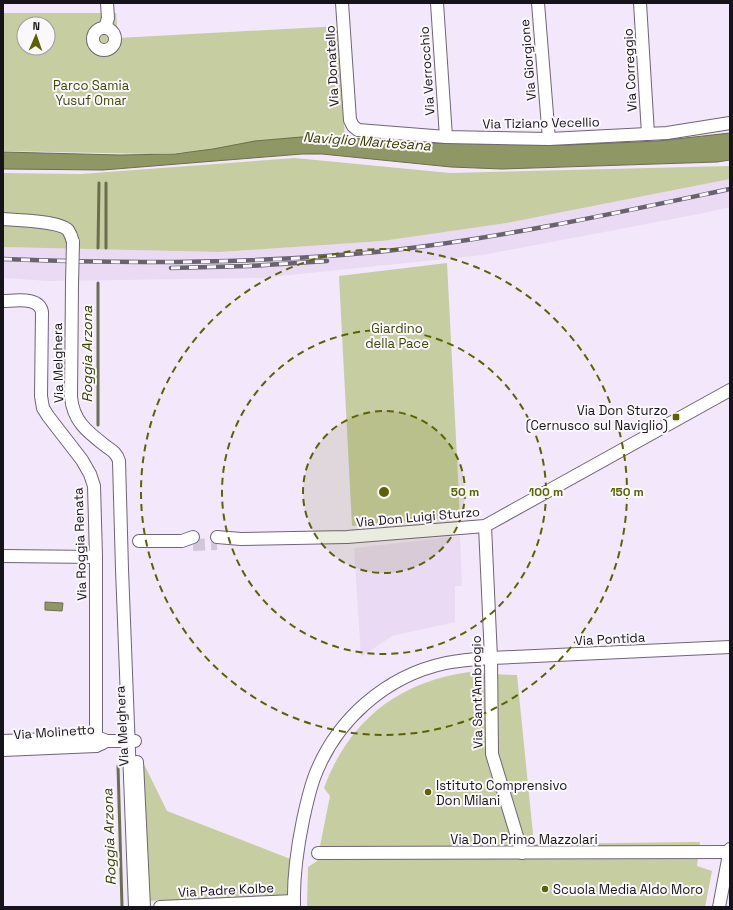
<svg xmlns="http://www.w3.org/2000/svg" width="733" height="910" viewBox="0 0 733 910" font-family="'Space Grotesk',sans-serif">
	<rect width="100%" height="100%" fill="#f3e7fb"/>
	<!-- built -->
	<g fill="#eadaf4">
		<path d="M730,179V207L704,213L483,255L261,278L50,281L3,278V247L220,252L382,241L507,223Z"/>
		<path d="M460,536L462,586H455V622L392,636L361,657L354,548Z"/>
	</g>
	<!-- green -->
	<g fill="#c6cda0" fill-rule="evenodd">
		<path d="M3,13H116L118,38L340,26L345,145L151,154L3,151ZM24,24H48V48H24Z"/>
		<path d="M295,158L450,173L730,166V179L507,223L382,241L220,252L3,247V173L81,174Z"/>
		<path d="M447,263L460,517L352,526L339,276Z"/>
		<path d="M480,671L485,674L517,675L534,844L700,842L697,866L712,871L705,907H307L308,867L317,861L330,796L324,788C350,717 405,677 480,671Z"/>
		<path d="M139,754L167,811L293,860L292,895L146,901Z"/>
	</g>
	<!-- water -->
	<g fill="#8f9764" stroke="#6b6f4e">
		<path d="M730,133V160L717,162L502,169L451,167L322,154H302L103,170L3,169V152L120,155L175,154L213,149L255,141L313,136L433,143L568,145L658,141Z"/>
		<path d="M45,602L63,603L62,611L45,610Z"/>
	</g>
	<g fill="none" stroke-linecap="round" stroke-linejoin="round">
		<!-- stream -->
		<g stroke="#6b6f4e" stroke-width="3">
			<path d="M98,248L99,183"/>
			<path d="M106,248V183"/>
			<path d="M98,283V425"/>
			<path d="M118,766L122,907"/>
		</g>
		<!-- minor-tunnel -->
		<path stroke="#d2c7d9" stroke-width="12" stroke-dasharray="12 6" stroke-linecap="butt" d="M193,545L217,544"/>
		<!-- minor casing -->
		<g stroke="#6f6576" stroke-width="14">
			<g id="minor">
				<path d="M342,3L350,120L353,126L358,130L446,137L549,139L667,133L730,123"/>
				<path d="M437,3L446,137"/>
				<path d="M538,3L549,139"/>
				<path d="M640,3L648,134"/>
				<circle cx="104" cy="39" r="11"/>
				<path d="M105,28L108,18L107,3"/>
				<path d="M3,219C16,220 59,221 68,230C70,233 72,238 73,242"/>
				<path d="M72,284L71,397C73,422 89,433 107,447C113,451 117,454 119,461L122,569L135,907"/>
				<path d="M3,301C15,301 39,296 42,312L41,396L43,408L48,416L82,460L90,474L94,486L96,557V746"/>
				<path d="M485,526L491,658L492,754L522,853"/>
				<path d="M217,537L241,539L347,537L485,526L730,390"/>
				<path d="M139,541H182L193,537"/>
				<path d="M3,556L96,557"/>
				<path d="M3,741L96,737L107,741H135"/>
				<path d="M3,750L96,746L103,743"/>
				<path d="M137,762L144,907"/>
				<path d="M318,853L730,852"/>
				<path d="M160,907L294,901"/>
				<path d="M294,907C293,877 297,849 303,820C306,806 309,792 314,778C335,721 385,676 446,663C461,660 476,659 491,658L730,647"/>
				<path d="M719,907L730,849"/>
			</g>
		</g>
		<!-- minor -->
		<use href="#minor" stroke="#fff" stroke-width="12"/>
		<!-- rail casing -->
		<g stroke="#6a636f" stroke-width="4.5">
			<g id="rail">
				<path d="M3,259C131,264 259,264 386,251C502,238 616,213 730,189"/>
				<path d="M171,268L249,266L327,261"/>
			</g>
		</g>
		<!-- rail -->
		<use href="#rail" stroke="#fbf8fc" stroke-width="3" stroke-dasharray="9" stroke-linecap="butt"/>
		<!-- minor-bridge casing -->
		<g stroke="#6f6576" stroke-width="14" stroke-linecap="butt">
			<path id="minor-bridge" d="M72,284L73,242"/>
		</g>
		<!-- minor-bridge -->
		<use href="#minor-bridge" stroke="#fff" stroke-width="12"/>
	</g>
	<!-- distance rings -->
	<circle cx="384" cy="492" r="81" fill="#5b6301" fill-opacity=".12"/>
	<g fill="none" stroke="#5b6301" stroke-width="2" stroke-dasharray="7 5">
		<circle cx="384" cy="492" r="81"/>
		<circle cx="384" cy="492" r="162"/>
		<circle cx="384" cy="492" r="243"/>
	</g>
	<!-- markers -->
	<g fill="#5b6301" stroke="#fbf8fc" stroke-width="1.5">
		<rect x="672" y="413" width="8" height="8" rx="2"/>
		<circle cx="428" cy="792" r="4"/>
		<circle cx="545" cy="889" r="4"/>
	</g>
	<g text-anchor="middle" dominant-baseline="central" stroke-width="4" stroke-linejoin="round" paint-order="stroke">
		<!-- street labels -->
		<g font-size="13" fill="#17131a" stroke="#fbf8fc">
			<text transform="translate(528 60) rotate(-95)">Via Giorgione</text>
			<text transform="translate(332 66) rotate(-93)">Via Donatello</text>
			<text transform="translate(630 70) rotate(-93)">Via Correggio</text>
			<text transform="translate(427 71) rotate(-94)">Via Verrocchio</text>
			<text transform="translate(541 123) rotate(-1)">Via Tiziano Vecellio</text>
			<text transform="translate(58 363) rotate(-91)">Via Melghera</text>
			<text transform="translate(418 517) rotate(-5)">Via Don Luigi Sturzo</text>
			<text transform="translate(80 544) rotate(-92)">Via Roggia Renata</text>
			<text transform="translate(610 639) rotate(-3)">Via Pontida</text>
			<text transform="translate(477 692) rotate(-91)">Via Sant'Ambrogio</text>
			<text transform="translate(122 726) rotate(-93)">Via Melghera</text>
			<text transform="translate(54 732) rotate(-4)">Via Molinetto</text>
			<text x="524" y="839">Via Don Primo Mazzolari</text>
			<text transform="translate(226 890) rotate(-3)">Via Padre Kolbe</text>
		</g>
		<!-- park labels -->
		<g font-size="13" fill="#42480a" stroke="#fbf8fc">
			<text x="91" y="85">Parco Samia<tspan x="91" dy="15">Yusuf Omar</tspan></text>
			<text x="397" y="328">Giardino<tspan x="397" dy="15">della Pace</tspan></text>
		</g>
		<!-- poi labels -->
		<g font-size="13" fill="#17131a" stroke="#fbf8fc" text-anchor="start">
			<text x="668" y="410" text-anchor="end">Via Don Sturzo<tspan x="668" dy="15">(Cernusco sul Naviglio)</tspan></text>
			<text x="436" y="785">Istituto Comprensivo<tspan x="436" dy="15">Don Milani</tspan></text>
			<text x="553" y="889">Scuola Media Aldo Moro</text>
		</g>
		<!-- water labels -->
		<g font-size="14" font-style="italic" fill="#383e00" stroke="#fbf8fc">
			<text transform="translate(367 141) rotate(4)">Naviglio Martesana</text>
			<text transform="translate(87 354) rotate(-90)">Roggia Arzona</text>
			<text transform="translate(109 837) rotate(-92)">Roggia Arzona</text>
		</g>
	</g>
	<circle cx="384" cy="492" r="6" fill="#5b6301" stroke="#fbf8fc" stroke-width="2"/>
	<g font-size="12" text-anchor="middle" font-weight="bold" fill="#5b6301" stroke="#fbf8fc" stroke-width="4" stroke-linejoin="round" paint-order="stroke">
		<text x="465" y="496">50 m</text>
		<text x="546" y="496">100 m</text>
		<text x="627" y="496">150 m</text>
	</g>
	<!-- border -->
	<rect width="733" height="910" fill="none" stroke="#17131a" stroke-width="8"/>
	<!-- north arrow -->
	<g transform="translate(36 36) rotate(2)"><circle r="19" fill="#fbf8fc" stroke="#a09ca2"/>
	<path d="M0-3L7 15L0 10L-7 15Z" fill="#5b6301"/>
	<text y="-6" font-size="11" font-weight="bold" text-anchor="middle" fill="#17131a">N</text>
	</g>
</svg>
